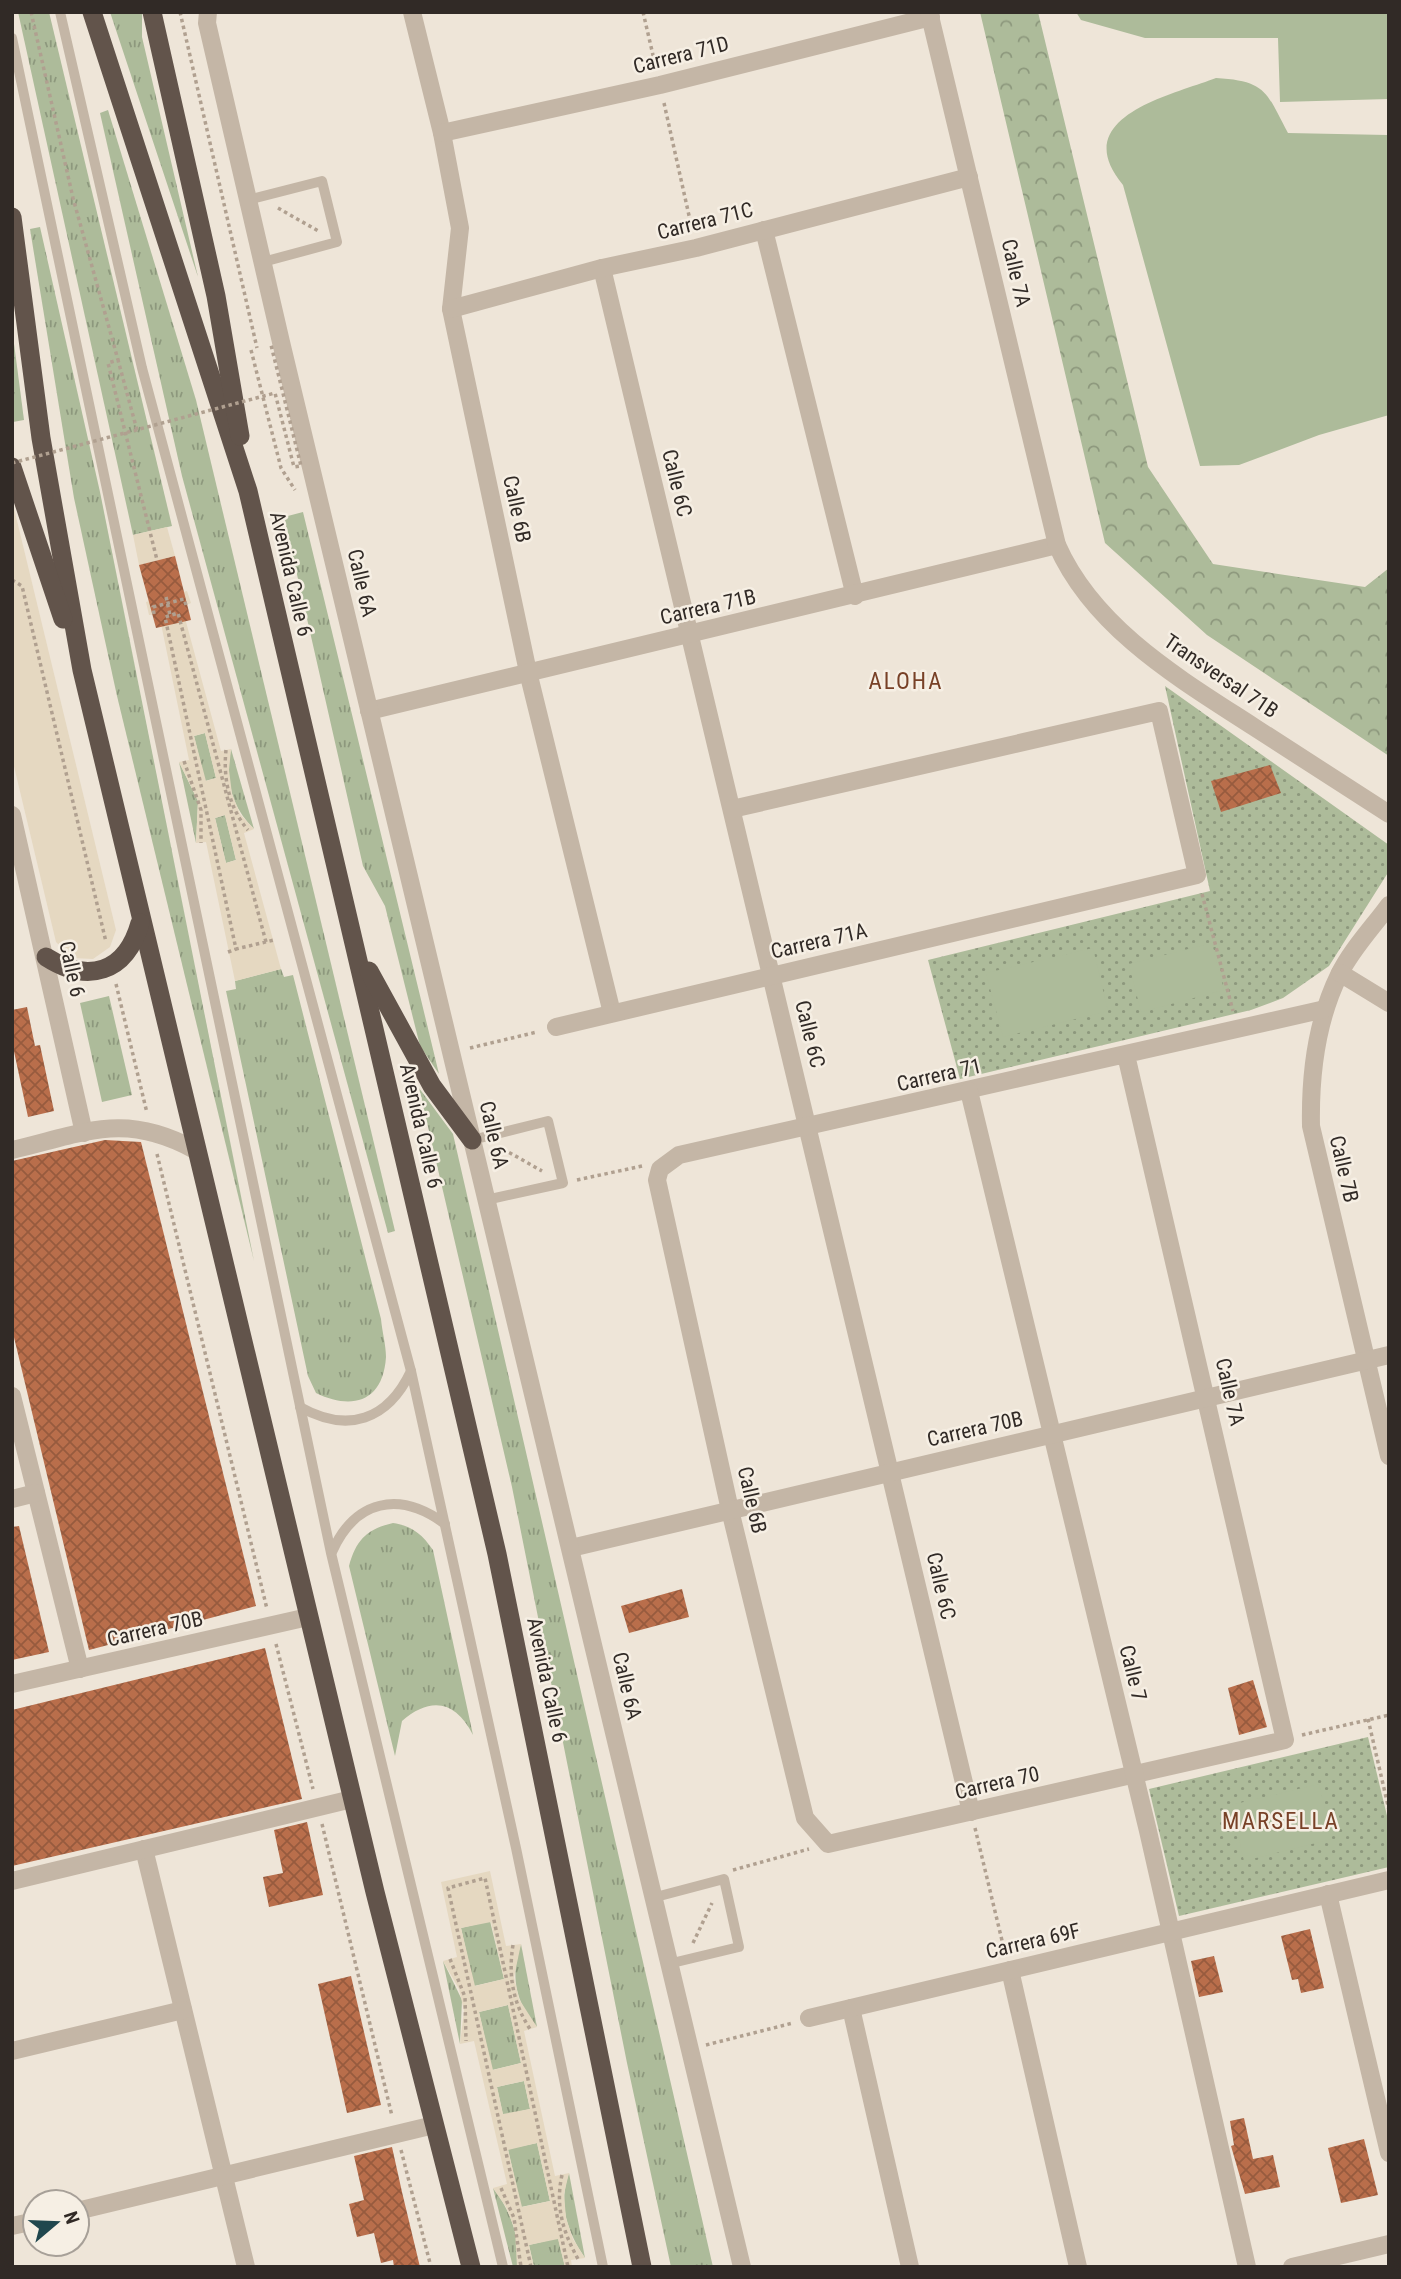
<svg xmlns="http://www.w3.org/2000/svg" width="1401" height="2279" viewBox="0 0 1401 2279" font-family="'Roboto Condensed',sans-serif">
	<defs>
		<pattern id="grass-tufts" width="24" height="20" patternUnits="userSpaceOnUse" patternTransform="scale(1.75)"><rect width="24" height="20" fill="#adbb9a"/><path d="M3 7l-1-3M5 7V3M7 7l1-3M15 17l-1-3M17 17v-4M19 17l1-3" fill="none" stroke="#8d987d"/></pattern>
		<pattern id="forest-crowns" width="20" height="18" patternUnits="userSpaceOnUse" patternTransform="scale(1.75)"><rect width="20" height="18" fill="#adbb9a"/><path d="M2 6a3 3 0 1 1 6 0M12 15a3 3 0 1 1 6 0" fill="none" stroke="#8d987d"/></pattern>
		<pattern id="park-dots" width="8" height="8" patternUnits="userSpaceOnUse" patternTransform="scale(1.75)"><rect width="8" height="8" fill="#adbb9a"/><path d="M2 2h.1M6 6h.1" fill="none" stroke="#8d987d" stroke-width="1.8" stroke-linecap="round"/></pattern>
		<pattern id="building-cross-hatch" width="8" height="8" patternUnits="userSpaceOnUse" patternTransform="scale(1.75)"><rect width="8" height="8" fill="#b96e4b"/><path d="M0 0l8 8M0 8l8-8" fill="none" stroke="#975b3e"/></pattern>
	</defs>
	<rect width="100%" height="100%" fill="#eee5d8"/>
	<!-- grass -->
	<g fill="url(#grass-tufts)">
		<path d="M18,12H49L172,526L133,535Z"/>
		<path d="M110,12H142V37L198,277Z"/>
		<path d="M108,110L196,400L395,1231L388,1233L182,476L100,113Z"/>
		<path d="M40,227L100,492L254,1261L117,696L74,498L30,229Z"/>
		<path d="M12,328L24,420L13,422L12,418Z"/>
		<path d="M303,512L439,1074L420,1046L385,906L363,866L284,517Z"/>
		<path d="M205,733L216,778L205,781L194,736Z"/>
		<path d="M231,749L254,829C231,807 225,779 231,749Z"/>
		<path d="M179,762L198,801L196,843Z"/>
		<path d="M225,815L236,860L226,863L215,818Z"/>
		<path d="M281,969L284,977L293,975L381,1319C382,1331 386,1345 386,1357C383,1403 351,1410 316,1393L308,1376L226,991L236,989L235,981Z"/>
		<path d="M109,996L132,1095L102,1102L80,1003Z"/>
		<path d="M419,1088L453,1134L713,2267H671L627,2063L512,1487Z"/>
		<path d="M393,1523C412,1526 422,1534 433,1550L473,1735C456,1701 431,1696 402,1721L395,1756L349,1566C356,1540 367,1529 393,1523Z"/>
		<path d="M490,1921L504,1979L474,1986L461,1928Z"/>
		<path d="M521,1944L537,2027C515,2002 510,1975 521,1944Z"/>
		<path d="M443,1961L462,2000L460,2044Z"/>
		<path d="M508,2005L521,2063L492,2070L479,2012Z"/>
		<path d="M524,2081L530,2109L503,2115L497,2087Z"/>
		<path d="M537,2143L550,2201L521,2207L508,2149Z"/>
		<path d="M569,2173L585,2258C567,2232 558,2204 569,2173Z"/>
		<path d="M493,2188C511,2211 520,2237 517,2267H513Z"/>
		<path d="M558,2238L565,2267H534L529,2245Z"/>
	</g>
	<!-- forest -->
	<path fill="url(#forest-crowns)" d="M980,12H1038L1148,467L1213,564L1365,587L1389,568V756L1207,635L1105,543Z"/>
	<!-- park -->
	<g fill="url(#park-dots)">
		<path d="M1165,686L1389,845V871L1329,966L1283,998L1251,1010L960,1079L928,960L1210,891Z"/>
		<path d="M1368,1737L1389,1824V1867L1179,1916L1149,1789Z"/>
	</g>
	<!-- pitch -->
	<g fill="#adbb9a">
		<path d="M1076,12H1389V99L1280,102L1278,38H1145L1081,20Z"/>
		<path d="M1216,78C1267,81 1266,92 1288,133L1387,135L1389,415L1319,435L1239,465L1200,466L1123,185C1066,117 1172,95 1216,78Z"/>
		<path d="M1212,943L1224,990L1141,1012L1129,964Z"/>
		<path d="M1093,948L1108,1011L1003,1037L986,973Z"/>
		<path d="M1319,1784L1332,1839L1244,1861L1231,1805Z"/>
	</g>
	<!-- plaza -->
	<g fill="#e5d8c1" fill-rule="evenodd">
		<path d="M12,500L116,930L110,947L93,959L72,958L56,942L12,758Z"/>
		<path d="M167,527L175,556L139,565L133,535Z"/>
		<path d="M187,591L191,603L182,607L221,751L231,749L229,770L232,794L240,814L254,829L244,833L281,969L235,981L206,842L196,843L198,801L179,762L189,760L159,614L149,615L146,602ZM205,733L216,778L206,781L194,736ZM225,815L236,860L226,863L215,818Z"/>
		<path d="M490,1871L506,1946L521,1944L514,1977L519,1999L537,2027L524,2031L555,2176L569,2173L564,2194L566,2218L573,2239L585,2258L571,2260L572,2267H565L558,2239L529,2245L534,2267H517L515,2230L506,2207L493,2188L507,2184L474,2041L460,2044L464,2011L459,1989L443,1961L457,1957L441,1882ZM491,1922L504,1979L475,1986L461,1928ZM508,2005L521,2063L493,2070L479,2012ZM524,2081L530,2109L503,2114L497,2087ZM537,2143L550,2201L522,2207L508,2150Z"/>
	</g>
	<!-- building -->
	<g fill="url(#building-cross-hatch)">
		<path d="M175,556L191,620L156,628L139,565Z"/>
		<path d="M1270,765L1281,793L1221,812L1211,781Z"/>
		<path d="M27,1007L35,1046L40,1045L54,1111L28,1117L12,1042V1010Z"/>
		<path d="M105,1140L141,1142L256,1606L89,1650L12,1329V1161Z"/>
		<path d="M19,1526L49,1652L12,1660V1527Z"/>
		<path d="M682,1589L689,1617L629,1633L621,1606Z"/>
		<path d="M265,1648L302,1799L12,1866V1710Z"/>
		<path d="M1253,1680L1267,1727L1239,1735L1228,1688Z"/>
		<path d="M307,1822L323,1895L269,1907L263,1877L283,1873L274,1830Z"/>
		<path d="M1310,1929L1324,1988L1301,1993L1298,1979L1292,1980L1281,1936Z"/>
		<path d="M1214,1956L1223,1992L1199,1997L1191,1961Z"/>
		<path d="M351,1976L381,2105L347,2113L318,1984Z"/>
		<path d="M1244,2118L1253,2159L1273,2155L1280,2187L1245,2194L1231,2146L1234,2145L1230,2121Z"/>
		<path d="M1364,2139L1378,2195L1341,2203L1328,2148Z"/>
		<path d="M392,2147L402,2192L420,2267H394L393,2260L381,2263L374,2233L357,2237L349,2204L364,2200L354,2156Z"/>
	</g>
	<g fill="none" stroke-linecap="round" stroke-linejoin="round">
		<!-- path -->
		<g stroke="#b0a090" stroke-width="3.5" stroke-dasharray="3.5 3.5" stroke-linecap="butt">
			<path d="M31,12L73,198L118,360"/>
			<path d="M180,12L257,348"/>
			<path d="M643,12L656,68"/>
			<path d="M664,103L692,229"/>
			<path d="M278,208L320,232"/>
			<path d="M251,350L281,468L295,490"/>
			<path d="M137,430L118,360L108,363L157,560"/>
			<path d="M12,580L22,586L106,942"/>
			<path d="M166,597L170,615"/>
			<path d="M154,614L153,607L184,599L186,605"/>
			<path d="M226,750C223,778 229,808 248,830"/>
			<path d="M184,761L201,810V843"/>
			<path d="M1202,894L1233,1011"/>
			<path d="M266,942L178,613L165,617L236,949L274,940"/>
			<path d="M228,952L236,949"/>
			<path d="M116,984L147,1113"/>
			<path d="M470,1048L537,1032"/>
			<path d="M503,1149L542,1171"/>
			<path d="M157,1154L267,1609"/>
			<path d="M577,1180L642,1166"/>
			<path d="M276,1644L313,1789"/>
			<path d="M1368,1719L1389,1810"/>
			<path d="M1302,1735L1389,1715"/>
			<path d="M322,1824L392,2116"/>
			<path d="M975,1828L1005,1953"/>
			<path d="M733,1870L809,1849"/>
			<path d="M693,1943L712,1903"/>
			<path d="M513,1945C508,1976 513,2003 530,2029"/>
			<path d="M450,1959L465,1997L466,2041"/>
			<path d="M706,2045L793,2023"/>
			<path d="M401,2150L431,2267"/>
			<path d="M562,2175C555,2206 563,2232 578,2259"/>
			<path d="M501,2188L514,2218L521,2267"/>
			<path d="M531,2267L448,1888L485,1878L568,2267"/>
		</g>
		<!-- service -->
		<g stroke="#c4b6a6" stroke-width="10">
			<path d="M60,12L142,368L411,1371L516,1848L603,2267"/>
			<path d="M12,38L331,1553L503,2267"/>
			<path d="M248,200L322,181L337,242L263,262"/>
			<path d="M472,1140L548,1121L563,1183L486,1200"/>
			<path d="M300,1407C348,1434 388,1420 411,1371"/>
			<path d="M332,1552C355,1500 399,1490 445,1524"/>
			<path d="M652,1898L724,1879L739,1947L668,1964"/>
		</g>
		<!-- minor -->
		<g stroke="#c4b6a6" stroke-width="18">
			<path d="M412,12L442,133L460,228L451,309L528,672L612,1013"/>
			<path d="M442,133L660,85L931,17"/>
			<path d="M764,230L855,596"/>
			<path d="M602,268L971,1812"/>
			<path d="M451,309L602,268L696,248L969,177"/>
			<path d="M369,711L1057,545"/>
			<path d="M1389,905C1373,927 1351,950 1339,975C1316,1022 1310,1075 1311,1126L1389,1456"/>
			<path d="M1340,973L1389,1003"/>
			<path d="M556,1027L1197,875L1159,711L732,809"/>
			<path d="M1126,1055L1285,1740L828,1844L805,1818L730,1510L657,1180L660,1169L679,1155L1325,1009"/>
			<path d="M969,1091L1148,1831L1247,2267"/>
			<path d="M12,1396L80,1669"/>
			<path d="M12,1499L36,1493"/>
			<path d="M571,1548L1389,1355"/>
			<path d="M144,1849L246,2267"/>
			<path d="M12,1881L352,1799"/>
			<path d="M1328,1894L1389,2153"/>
			<path d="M1010,1970L1078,2267"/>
			<path d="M851,2008L910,2267"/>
			<path d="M809,2018L1389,1880"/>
			<path d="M12,2051L183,2010"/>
			<path d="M77,2211L434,2125"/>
			<path d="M12,2226L35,2221"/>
			<path d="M1292,2267L1389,2244"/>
		</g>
		<!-- tertiary -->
		<g stroke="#c4b6a6" stroke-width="18">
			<path d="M208,12L207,23L281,342L742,2267"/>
			<path d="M929,12L1057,545C1094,629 1180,679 1254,727C1299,756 1344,785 1389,814"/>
			<path d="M12,815L84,1133"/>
			<path d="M12,1150C85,1133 124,1111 195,1150"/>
			<path d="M12,1684L308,1617"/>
		</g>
		<!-- trunk -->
		<g stroke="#62544b" stroke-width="19">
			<path d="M92,12L248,491L497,1554L642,2267"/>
			<path d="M152,12L216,296L240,436"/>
			<path d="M12,217L41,438L82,670L375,1892L471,2267"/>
			<path d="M12,467L63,619"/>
			<path d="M46,957C88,984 126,973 140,923"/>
			<path d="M369,971L432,1086L472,1140"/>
		</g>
		<!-- path-bridge -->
		<path stroke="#b0a090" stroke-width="3.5" stroke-dasharray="3.5 3.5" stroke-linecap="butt" d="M12,463L275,393L294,467L301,466L271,345"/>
	</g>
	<g text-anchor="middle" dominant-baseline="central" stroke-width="5" stroke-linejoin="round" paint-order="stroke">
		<!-- street labels -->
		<g font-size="21" fill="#312a26" stroke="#f6efe4">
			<text transform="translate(681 55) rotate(-14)">Carrera 71D</text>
			<text transform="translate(705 221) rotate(-14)">Carrera 71C</text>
			<text transform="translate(1016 273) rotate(77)">Calle 7A</text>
			<text transform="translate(677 483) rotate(76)">Calle 6C</text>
			<text transform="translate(517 509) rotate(78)">Calle 6B</text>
			<text transform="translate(291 574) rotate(77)">Avenida Calle 6</text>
			<text transform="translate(362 583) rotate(77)">Calle 6A</text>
			<text transform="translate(708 607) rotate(-13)">Carrera 71B</text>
			<text transform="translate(1221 676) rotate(34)">Transversal 71B</text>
			<text transform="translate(819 941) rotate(-13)">Carrera 71A</text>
			<text transform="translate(72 969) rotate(78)">Calle 6</text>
			<text transform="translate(810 1034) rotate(76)">Calle 6C</text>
			<text transform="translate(939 1075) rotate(-13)">Carrera 71</text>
			<text transform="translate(421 1126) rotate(77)">Avenida Calle 6</text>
			<text transform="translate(494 1135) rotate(77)">Calle 6A</text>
			<text transform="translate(1344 1169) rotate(77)">Calle 7B</text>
			<text transform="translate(1230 1392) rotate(77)">Calle 7A</text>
			<text transform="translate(975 1429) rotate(-13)">Carrera 70B</text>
			<text transform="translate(752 1500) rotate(77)">Calle 6B</text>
			<text transform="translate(941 1586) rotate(77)">Calle 6C</text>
			<text transform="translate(155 1629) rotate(-13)">Carrera 70B</text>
			<text transform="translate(1133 1673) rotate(76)">Calle 7</text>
			<text transform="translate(547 1680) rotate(78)">Avenida Calle 6</text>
			<text transform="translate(627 1686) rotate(77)">Calle 6A</text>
			<text transform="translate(997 1783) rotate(-13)">Carrera 70</text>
			<text transform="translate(1033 1941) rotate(-13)">Carrera 69F</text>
		</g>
		<!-- neighbourhood labels -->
		<g font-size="23" letter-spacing="2" fill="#784127" stroke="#f6efe4">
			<text x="906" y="681">ALOHA</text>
			<text x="1281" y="1821">MARSELLA</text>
		</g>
	</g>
	<!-- border -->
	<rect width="1401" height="2279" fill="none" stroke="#312a26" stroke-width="28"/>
	<!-- north arrow -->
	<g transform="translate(56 2223) rotate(71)"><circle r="33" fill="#f6efe4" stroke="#a7a098" stroke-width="2"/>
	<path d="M0-5L12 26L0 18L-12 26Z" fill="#20474e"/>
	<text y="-10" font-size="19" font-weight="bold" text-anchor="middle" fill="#312a26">N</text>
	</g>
</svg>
